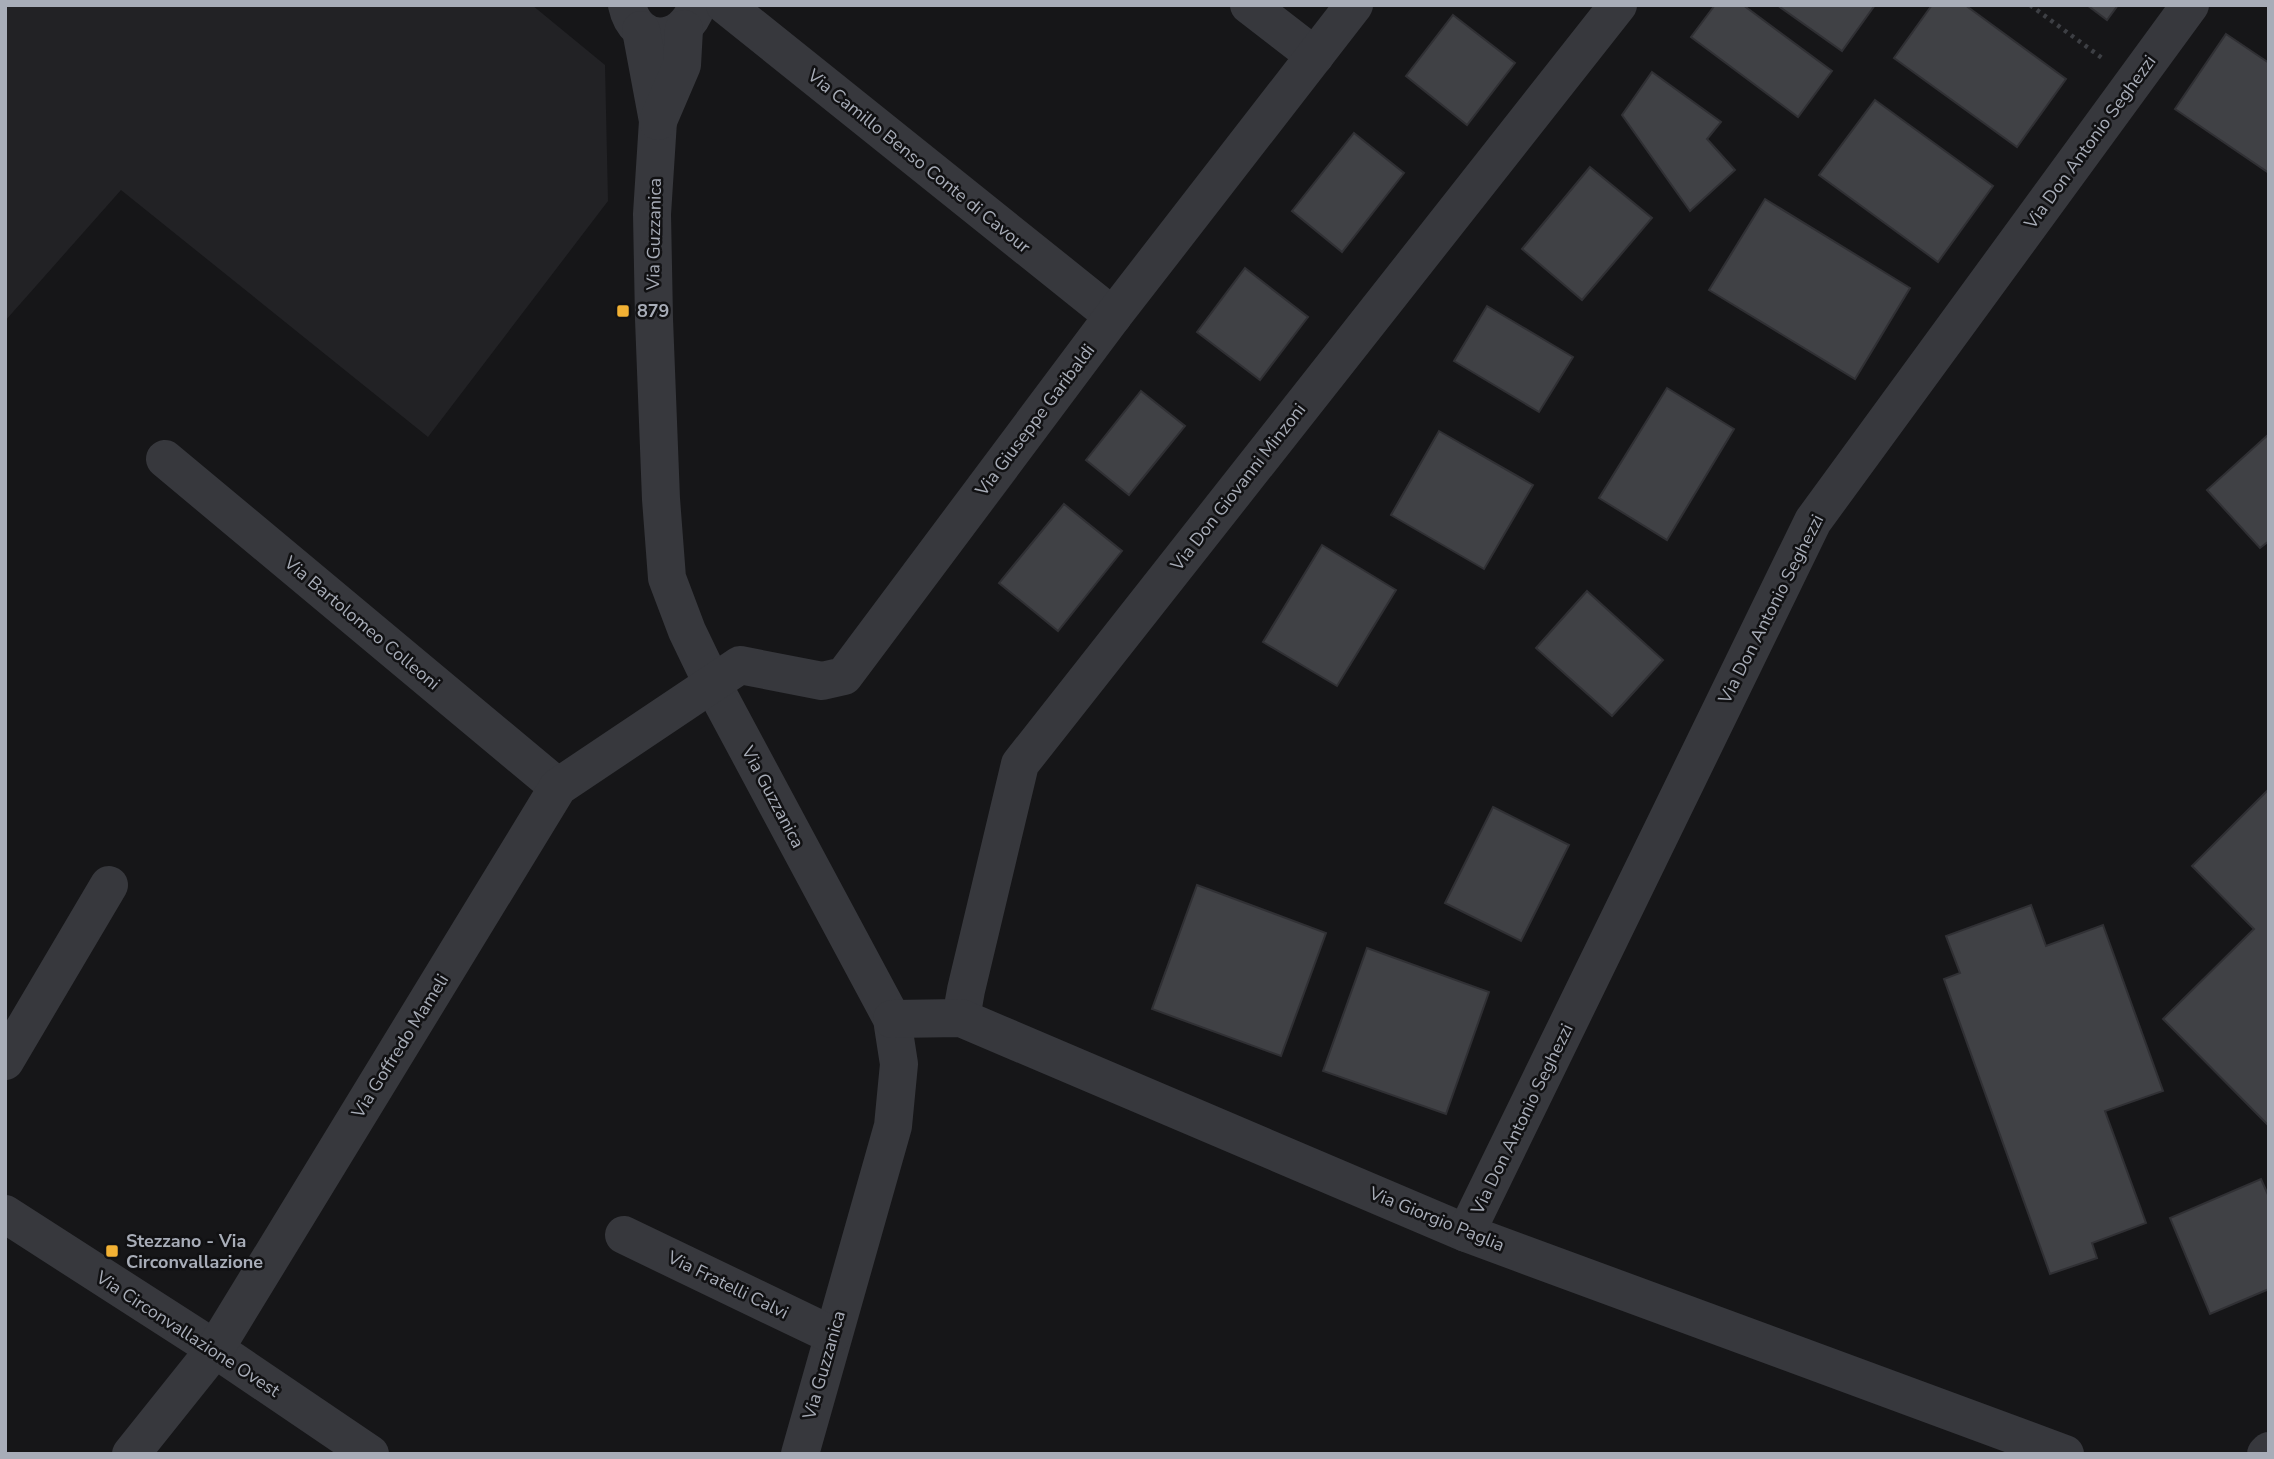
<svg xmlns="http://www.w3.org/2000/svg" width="2274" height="1459" viewBox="0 0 2274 1459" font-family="'Nunito Sans',sans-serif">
	<rect width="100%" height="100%" fill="#161618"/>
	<!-- built -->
	<path fill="#222225" d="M5,5H532L605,65L608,201L428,437L121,190L5,321Z"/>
	<!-- building -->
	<g fill="#404145" stroke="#303034" stroke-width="2">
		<path d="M1715,5H1743L1832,71L1798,117L1691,37Z"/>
		<path d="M1777,5H1875L1842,51Z"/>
		<path d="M1932,5H1965L2066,79L2017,147L1894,58Z"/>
		<path d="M2087,5H2118L2107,20Z"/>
		<path d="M1453,15L1515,63L1467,125L1406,76Z"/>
		<path d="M2226,34L2269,63V173L2175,109Z"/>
		<path d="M1652,72L1721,122L1707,139L1735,170L1690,211L1622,115Z"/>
		<path d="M1875,100L1993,186L1938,262L1819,175Z"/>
		<path d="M1354,133L1404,173L1342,252L1292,211Z"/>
		<path d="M1590,167L1652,218L1582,300L1522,249Z"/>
		<path d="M1765,199L1910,288L1855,379L1709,290Z"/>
		<path d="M1245,268L1308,317L1260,380L1197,332Z"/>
		<path d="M1487,306L1573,357L1539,412L1454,361Z"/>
		<path d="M1667,388L1734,429L1667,540L1599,498Z"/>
		<path d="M1141,391L1185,426L1129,495L1086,460Z"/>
		<path d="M1439,431L1533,485L1484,569L1391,515Z"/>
		<path d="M2269,434V541L2260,548L2207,490Z"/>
		<path d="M1064,504L1122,551L1058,631L999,583Z"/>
		<path d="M1322,545L1396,590L1337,686L1263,642Z"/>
		<path d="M1587,591L1663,660L1612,716L1536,648Z"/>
		<path d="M2269,789V1126L2163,1019L2254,929L2192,866Z"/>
		<path d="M1493,807L1569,845L1521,941L1445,903Z"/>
		<path d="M1197,885L1326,933L1281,1056L1152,1009Z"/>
		<path d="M2031,905L2046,946L2103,925L2163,1091L2105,1111L2146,1223L2092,1243L2097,1258L2050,1274L1944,979L1960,973L1946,936Z"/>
		<path d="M1367,948L1489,992L1446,1114L1323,1071Z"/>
		<path d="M2261,1179L2269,1197V1289L2210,1314L2170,1218Z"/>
	</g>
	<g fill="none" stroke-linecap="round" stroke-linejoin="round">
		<!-- path -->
		<path stroke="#3d3f44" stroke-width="4.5" stroke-dasharray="3.5 5" stroke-linecap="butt" d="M2030,5L2102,58"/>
		<!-- minor -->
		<g stroke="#37383d" stroke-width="38">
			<path d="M627,5C636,48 684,46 697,5"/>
			<path d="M725,5L1113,316"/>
			<path d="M1249,5L1315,56"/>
			<path d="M641,30L658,121L652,214L654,319L661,499L667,578L687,631L713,685L892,1019L899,1064L893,1126L800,1454"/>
			<path d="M658,121L682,65L684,29"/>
			<path d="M165,459L558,787"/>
			<path d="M961,1018L966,990L1020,764L1618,5"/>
			<path d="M892,1019L961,1018L1466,1233L2065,1454"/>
			<path d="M5,1061L109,885"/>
			<path d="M5,1214L215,1349L370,1454"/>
			<path d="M1466,1233L1813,521L2190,5"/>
			<path d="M624,1235L832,1335"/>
			<path d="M131,1454L215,1349L558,787L740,665L822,681L844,676L1113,316L1354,5"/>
			<path d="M2266,1454L2269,1451"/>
		</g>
	</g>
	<!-- markers -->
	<g fill="#f2b134" stroke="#111113" stroke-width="2.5">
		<rect x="616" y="304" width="14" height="14" rx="3.5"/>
		<rect x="105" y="1244" width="14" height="14" rx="3.5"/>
	</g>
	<g text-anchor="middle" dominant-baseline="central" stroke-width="5" stroke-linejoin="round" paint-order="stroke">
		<!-- street labels -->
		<g font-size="18" fill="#a8adb8" stroke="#111113">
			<text transform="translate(2090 142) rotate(-54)">Via Don Antonio Seghezzi</text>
			<text transform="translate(919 161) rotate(39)">Via Camillo Benso Conte di Cavour</text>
			<text transform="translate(654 234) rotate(-89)">Via Guzzanica</text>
			<text transform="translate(1035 420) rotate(-53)">Via Giuseppe Garibaldi</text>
			<text transform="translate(1238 487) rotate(-52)">Via Don Giovanni Minzoni</text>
			<text transform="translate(1771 609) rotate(-63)">Via Don Antonio Seghezzi</text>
			<text transform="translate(362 623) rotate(40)">Via Bartolomeo Colleoni</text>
			<text transform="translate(773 797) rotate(62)">Via Guzzanica</text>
			<text transform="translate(400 1046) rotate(-58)">Via Goffredo Mameli</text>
			<text transform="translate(1522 1119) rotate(-64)">Via Don Antonio Seghezzi</text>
			<text transform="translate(1437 1219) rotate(22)">Via Giorgio Paglia</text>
			<text transform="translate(728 1285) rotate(26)">Via Fratelli Calvi</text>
			<text transform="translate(188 1334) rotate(33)">Via Circonvallazione Ovest</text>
			<text transform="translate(824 1365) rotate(-74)">Via Guzzanica</text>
		</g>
		<!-- poi labels -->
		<g font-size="18" font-weight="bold" fill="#a8adb8" stroke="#111113" text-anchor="start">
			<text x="637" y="311">879</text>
			<text x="126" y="1241">Stezzano - Via<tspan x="126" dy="21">Circonvallazione</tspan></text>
		</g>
	</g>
	<!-- border -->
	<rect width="2274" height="1459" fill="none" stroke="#a8adb8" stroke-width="14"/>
</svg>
